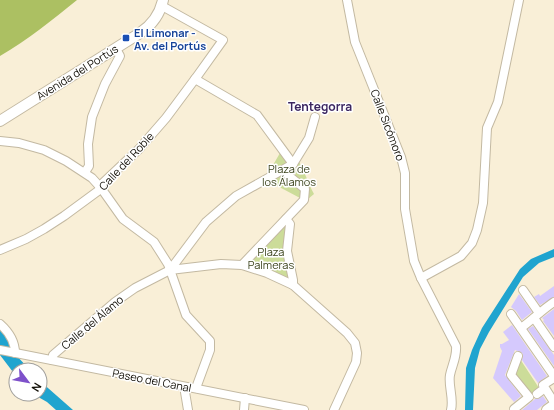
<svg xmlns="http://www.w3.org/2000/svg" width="554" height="410" viewBox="0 0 554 410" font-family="Manrope,sans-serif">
	<rect width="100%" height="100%" fill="#f9efd7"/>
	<!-- green -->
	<g fill="#ccdc99">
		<path d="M280,153L291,157L295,156C304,167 307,182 314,194L308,199L300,198L268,181L273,173V165Z"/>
		<path d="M286,219L293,280L242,265Z"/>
		<path d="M518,356L541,391L531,399L511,375Z"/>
	</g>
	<!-- forest -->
	<path fill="#acc062" d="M0,0H77C52,20 28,40 0,56Z"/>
	<!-- water -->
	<g fill="#20a4cf">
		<path d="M554,249V257L539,263L523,277L489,332L480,349L475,368L473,410H465L466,368L472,350L482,328L520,269L531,259Z"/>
		<path d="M0,324L14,353L30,370H16V376L0,355Z"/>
		<path d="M40,381L73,410H56L47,402L33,394H40Z"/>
	</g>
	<!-- building -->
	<g fill="#d5c9fd">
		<path d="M554,286V297L540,305L534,297L539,294L540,296Z"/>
		<path d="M519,294L532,312L522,320L516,311L511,307Z"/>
		<path d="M554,309V336L543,321L544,320L542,318Z"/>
		<path d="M512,325L547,376L538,383L522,360L523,355L522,353L515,350L505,375L521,396L514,402L493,378L502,351L500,347V344H502L509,340L503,332Z"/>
		<path d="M533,326L554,355V366L528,329Z"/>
		<path d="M543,396L547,402L537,410H522L535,399H538Z"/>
	</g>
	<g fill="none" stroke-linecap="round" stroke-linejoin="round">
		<!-- minor casing -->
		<g stroke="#c3b9a2" stroke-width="10">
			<g id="minor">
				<path d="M347,0L355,42L401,157L405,173V209L414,261L421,278L456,346C457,357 452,365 450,375C448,386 454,398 451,410"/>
				<path d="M0,141L19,143L44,150L66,161L92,178L101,188L123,219L154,242L168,264L186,315L210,341V350L196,388"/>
				<path d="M293,164L309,138L315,117"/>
				<path d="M85,172L89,166L88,144L92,117L105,84L120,56L116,49"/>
				<path d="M286,219L290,224L287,251L293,280V285"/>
				<path d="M0,250L26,239L44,229L64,216L98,191L103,183L139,149L166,118L198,75L223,40L162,6"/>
				<path d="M242,265L304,200L305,189L283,171"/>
				<path d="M170,270L221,264L242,265L267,273L293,285L347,333L355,343L357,353L356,362L334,410"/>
				<path d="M421,278L461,256L472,243L477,230L483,203L487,128L498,102L519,0"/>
				<path d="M523,290L539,313"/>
				<path d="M511,314L554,376"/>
				<path d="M534,318L554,347"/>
				<path d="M0,324C9,332 15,341 15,353"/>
				<path d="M521,328C532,320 542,310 554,302"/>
				<path d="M0,350L304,410"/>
				<path d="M52,360L53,355L115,302L135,288L170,270L206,222L236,196L293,164L257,115L195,79"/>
				<path d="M554,378L543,385L554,402"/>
				<path d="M186,387L185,392L188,410"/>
				<path d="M537,394L541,391"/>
				<path d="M244,410L245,398"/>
				<path d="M515,410L514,409L529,397L511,375L518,356"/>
			</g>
		</g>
		<!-- major casing -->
		<g stroke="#c3b9a2" stroke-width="12">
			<g id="major">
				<path d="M0,121L140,33C152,25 160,14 163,0"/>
				<path d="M547,410L554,405"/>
			</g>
		</g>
		<!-- minor -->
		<use href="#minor" stroke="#fff" stroke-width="8"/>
		<!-- major -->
		<use href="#major" stroke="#fff" stroke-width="10"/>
	</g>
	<!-- markers -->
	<rect fill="#1a4fb4" stroke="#fff" stroke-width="1.5" x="122" y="34" width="8" height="8" rx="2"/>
	<g text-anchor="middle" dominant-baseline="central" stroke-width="3" stroke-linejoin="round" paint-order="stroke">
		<!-- transit labels -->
		<g font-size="11" font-weight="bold" fill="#164399" stroke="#fff" text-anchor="start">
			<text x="134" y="32">El Limonar -<tspan x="134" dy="13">Av. del Portús</tspan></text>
		</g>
		<!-- street labels -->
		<g font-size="11" fill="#120f07" stroke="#fff">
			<text transform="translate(77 72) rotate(-32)">Avenida del Portús</text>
			<text transform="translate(388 125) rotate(69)">Calle Sicómoro</text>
			<text transform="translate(126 161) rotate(-47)">Calle del Roble</text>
			<text transform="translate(92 322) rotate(-40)">Calle del Álamo</text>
			<text transform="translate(152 380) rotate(11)">Paseo del Canal</text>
		</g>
		<!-- park labels -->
		<g font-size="11" fill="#3c441d" stroke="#fff">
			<text x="289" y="168">Plaza de<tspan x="289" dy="13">los Álamos</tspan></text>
			<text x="271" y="251">Plaza<tspan x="271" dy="13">Palmeras</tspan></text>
		</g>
		<!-- neighbourhood labels -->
		<g font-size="12" font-weight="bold" fill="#3b2660" stroke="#fff">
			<text x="320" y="106">Tentegorra</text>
		</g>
	</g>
	<!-- north arrow -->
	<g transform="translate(28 382) rotate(122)"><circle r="19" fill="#ffffff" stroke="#a09f9c"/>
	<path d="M0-3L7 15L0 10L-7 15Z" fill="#7e51ca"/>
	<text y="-6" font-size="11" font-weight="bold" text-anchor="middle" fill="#120f07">N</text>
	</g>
</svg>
